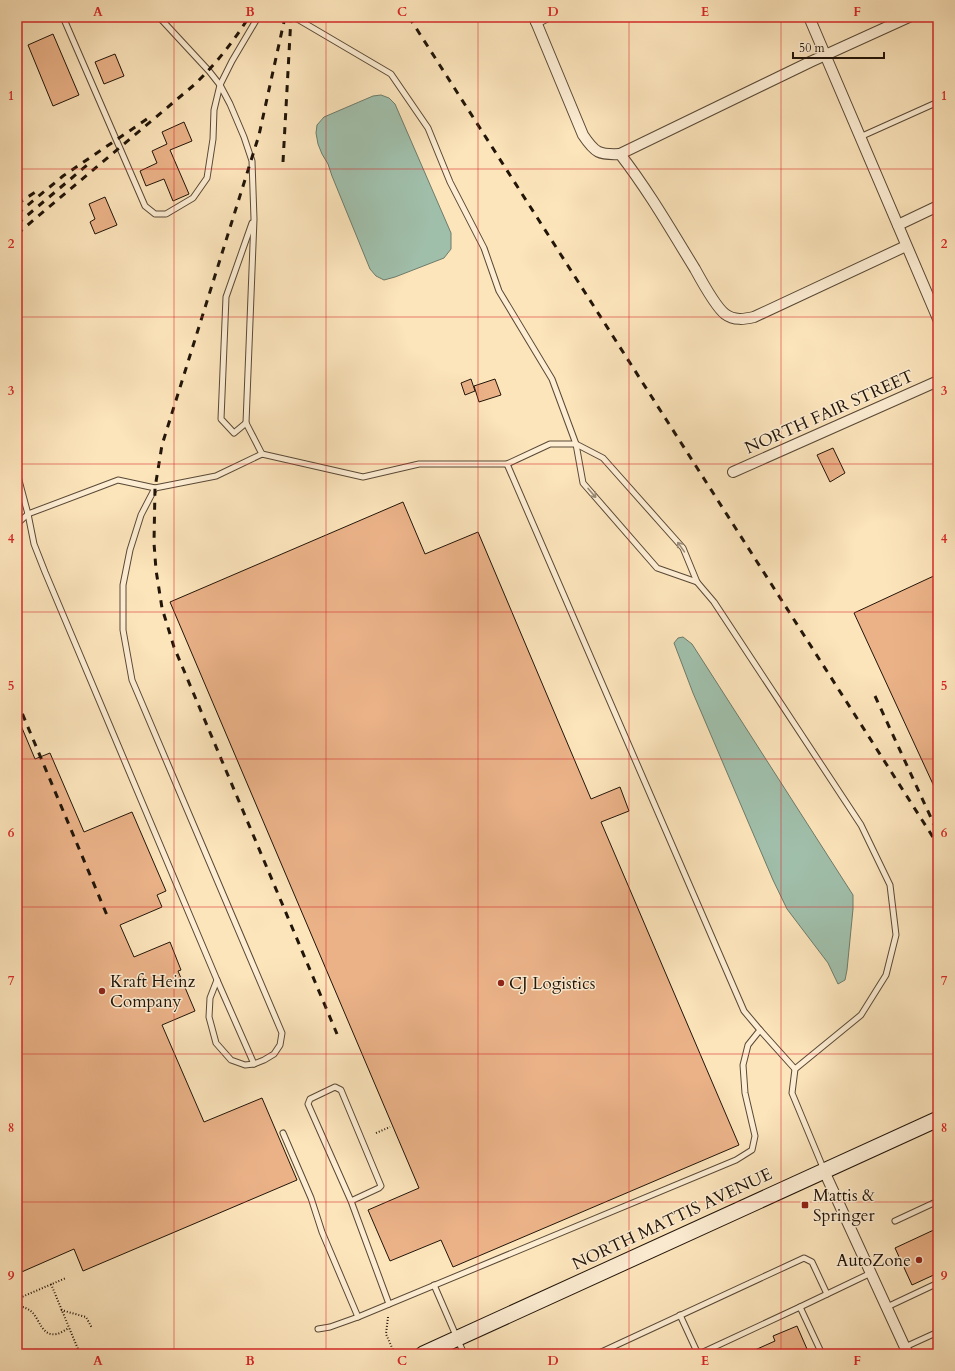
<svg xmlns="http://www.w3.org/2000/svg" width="955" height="1371" viewBox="0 0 955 1371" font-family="Cardo,serif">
	<rect width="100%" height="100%" fill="#fce4bb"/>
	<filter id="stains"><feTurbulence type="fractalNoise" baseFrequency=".005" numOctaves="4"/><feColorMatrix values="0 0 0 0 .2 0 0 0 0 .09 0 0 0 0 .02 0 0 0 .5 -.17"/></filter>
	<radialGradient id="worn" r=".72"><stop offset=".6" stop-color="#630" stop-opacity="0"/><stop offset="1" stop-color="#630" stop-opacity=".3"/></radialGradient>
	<!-- water -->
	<g fill="#a0bfab" stroke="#6d7b6a">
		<path d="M381,95L389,98L395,104L451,233V249L444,258L395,277L384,280L376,276L370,269L332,176L328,164L322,154L318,144L316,133L317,125L324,117L373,96Z"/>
		<path d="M683,637L692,644L853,895V909L847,970L845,980L838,984L828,963L787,909L773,880L693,693L674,643L678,638Z"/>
	</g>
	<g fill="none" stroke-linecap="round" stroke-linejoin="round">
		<!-- stream -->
		<path stroke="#6d7b6a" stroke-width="3.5" d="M331,1354L333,1351"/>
	</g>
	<!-- building -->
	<g fill="#ebb288" stroke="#211509">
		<path d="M53,34L79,95L53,106L28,45Z"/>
		<path d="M115,54L124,76L104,84L95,62Z"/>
		<path d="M184,122L192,141L170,150L189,194L173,201L164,179L146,186L140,171L157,163L152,151L167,144L162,132Z"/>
		<path d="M105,197L117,225L95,234L90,222L95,219L89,204Z"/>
		<path d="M471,379L475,391L465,395L461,383Z"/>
		<path d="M495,379L501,395L479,402L474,386Z"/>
		<path d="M833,448L845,473L830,482L817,455Z"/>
		<path d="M403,502L425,554L478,532L591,799L620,787L629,811L601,822L739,1145L453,1267L441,1240L390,1261L368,1210L419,1188L170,602Z"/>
		<path d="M938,574V795L854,613Z"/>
		<path d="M17,716L35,759L50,753L84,832L132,812L166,891L157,895L162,907L120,925L134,957L170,942L181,970L178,971L195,1011L162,1025L204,1122L262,1098L297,1180L83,1271L74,1249L17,1274Z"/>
		<path d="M938,1228V1273L912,1285L895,1248Z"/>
		<path d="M797,1326L807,1349L797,1354H746L775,1341L773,1336Z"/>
	</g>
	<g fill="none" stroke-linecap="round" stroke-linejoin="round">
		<!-- lane casing -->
		<g stroke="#584936" stroke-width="7">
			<g id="lane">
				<path d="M63,17L145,206L155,214H166L193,198L207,178L213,139L214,110L220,85L232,61L258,17"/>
				<path d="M159,17L209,71L220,85L230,104L244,137L252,161L254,219L246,423L262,454"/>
				<path d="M294,17L391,74L428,128L450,182L484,248L499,291L552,379L576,444L583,483L657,568L697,582"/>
				<path d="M17,18L19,17"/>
				<path d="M860,137L938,102"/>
				<path d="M246,423L234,433L221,419L226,297L252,223"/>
				<path d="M17,473L28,514L34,544L45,572L217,980L210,998L209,1017L216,1043L231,1060L245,1065L254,1064L264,1060L274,1054L280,1045L282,1033L132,680L123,630V585L130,550L141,515L155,488"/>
				<path d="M17,524L28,514L118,480L155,488L216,476L262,454L363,477L419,464H507L550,444H576L603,458L683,548L697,582L714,602L861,825L890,885L896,935L886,975L861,1015L795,1069L792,1093L824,1170"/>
				<path d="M217,980L254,1064"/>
				<path d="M760,1030L795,1069"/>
				<path d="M283,1133L311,1198L322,1232L358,1317"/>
				<path d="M351,1201L379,1188L381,1186L341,1090L335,1087L310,1099L308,1104L351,1201L389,1304"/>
				<path d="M895,1221L938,1201"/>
				<path d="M434,1285L464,1354"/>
				<path d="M800,1307L871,1273"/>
				<path d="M887,1307L938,1283"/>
				<path d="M680,1315L698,1354"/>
				<path d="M318,1329L330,1327L358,1317L736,1160L752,1150L755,1136L745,1093L743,1065L748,1045L760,1030L744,1011L507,464"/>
				<path d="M905,1347L938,1332"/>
				<path d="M597,1354L804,1258L812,1262L827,1294"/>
				<path d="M699,1354L800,1307L822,1354"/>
			</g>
		</g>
		<!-- street casing -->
		<g stroke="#584936" stroke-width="12">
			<g id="street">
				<path d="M534,17L583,135C595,153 599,155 620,154C648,190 671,230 695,269C701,280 716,307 725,314C734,321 745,319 754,317L906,246"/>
				<path d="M809,17L938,319"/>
				<path d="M536,22L546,17"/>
				<path d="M620,154L810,62L909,17"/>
				<path d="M898,225L938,206"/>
				<path d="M733,472L938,381"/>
				<path d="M824,1171L908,1354"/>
			</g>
		</g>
		<!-- secondary casing -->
		<g stroke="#211509" stroke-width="17">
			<path id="secondary" d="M423,1354L938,1119"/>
		</g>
		<!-- path -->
		<g stroke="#211509" stroke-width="2" stroke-dasharray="1 2" stroke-linecap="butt">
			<path d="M376,1133L390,1127"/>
			<path d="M51,1284L80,1354"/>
			<path d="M17,1299L66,1278"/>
			<path d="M17,1305C23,1307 27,1308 32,1312C40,1320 42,1337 57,1334C61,1333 65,1330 69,1328"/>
			<path d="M61,1310L86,1317L92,1328"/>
			<path d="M388,1317L386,1334L393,1350"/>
		</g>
		<!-- lane -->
		<use href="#lane" stroke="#fdedd3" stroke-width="5"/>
		<!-- street -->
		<use href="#street" stroke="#fdedd3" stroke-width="10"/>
		<!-- secondary -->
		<use href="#secondary" stroke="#fdedd3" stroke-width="15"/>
		<!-- rail -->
		<g stroke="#211509" stroke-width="3" stroke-dasharray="7 7" stroke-linecap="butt">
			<path d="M285,17L259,135L162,445L155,488L154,543L156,570L162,608L174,647L337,1034"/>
			<path d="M409,17L938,845"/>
			<path d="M283,162L291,17"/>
			<path d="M17,204L37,191"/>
			<path d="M17,214L63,176L147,119"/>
			<path d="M17,224L92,161"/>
			<path d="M17,234L194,85C216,64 233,42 249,17"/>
			<path d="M875,696L938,833"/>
			<path d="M17,701L109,920"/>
		</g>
	</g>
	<!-- one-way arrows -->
	<defs><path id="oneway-shaft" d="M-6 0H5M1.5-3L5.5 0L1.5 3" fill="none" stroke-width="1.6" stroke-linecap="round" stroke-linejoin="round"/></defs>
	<g stroke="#9a8c78">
		<use href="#oneway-shaft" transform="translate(592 493) rotate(49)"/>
		<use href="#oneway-shaft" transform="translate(681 547) rotate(-125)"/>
	</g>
	<!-- grid -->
	<path fill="none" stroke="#d62828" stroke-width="1" stroke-opacity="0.55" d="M174,17V1354M326,17V1354M478,17V1354M629,17V1354M781,17V1354M17,169H938M17,317H938M17,464H938M17,612H938M17,759H938M17,907H938M17,1054H938M17,1202H938"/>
	<!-- markers -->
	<g fill="#8f2418" stroke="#fdedd3" stroke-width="1.5">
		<circle cx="501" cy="983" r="4"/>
		<circle cx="102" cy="991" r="4"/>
		<rect x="801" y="1201" width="8" height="8" rx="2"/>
		<circle cx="919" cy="1260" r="4"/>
	</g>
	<g text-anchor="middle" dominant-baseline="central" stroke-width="3" stroke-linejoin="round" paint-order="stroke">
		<!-- street labels -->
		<g font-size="17" fill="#211509" stroke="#fdedd3">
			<text transform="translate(829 412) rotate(-24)">NORTH FAIR STREET</text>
			<text transform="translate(672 1219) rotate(-25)">NORTH MATTIS AVENUE</text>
		</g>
		<!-- poi labels -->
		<g font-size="17" fill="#211509" stroke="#fdedd3" text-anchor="start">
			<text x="110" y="981">Kraft Heinz<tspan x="110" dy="20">Company</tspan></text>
			<text x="509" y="983">CJ Logistics</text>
			<text x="813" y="1195">Mattis &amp;<tspan x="813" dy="20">Springer</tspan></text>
			<text x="911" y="1260" text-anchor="end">AutoZone</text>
		</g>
	</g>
	<!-- margin -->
	<rect width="955" height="1371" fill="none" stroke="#fce4bb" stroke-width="44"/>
	<!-- scale -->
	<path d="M793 52v6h91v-6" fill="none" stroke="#211509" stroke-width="2"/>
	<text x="799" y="52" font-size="12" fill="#211509" stroke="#fdedd3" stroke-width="3" paint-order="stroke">50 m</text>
	<rect x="22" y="22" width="911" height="1327" fill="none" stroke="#d62828" stroke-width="1.5"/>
	<g font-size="13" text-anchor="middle" font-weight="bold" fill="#d62828">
		<text x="98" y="16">A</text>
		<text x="250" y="16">B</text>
		<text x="402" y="16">C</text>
		<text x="553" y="16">D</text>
		<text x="705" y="16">E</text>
		<text x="857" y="16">F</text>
		<text x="11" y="100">1</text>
		<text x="944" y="100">1</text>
		<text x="11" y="248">2</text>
		<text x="944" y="248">2</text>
		<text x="11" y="395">3</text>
		<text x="944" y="395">3</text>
		<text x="11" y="543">4</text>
		<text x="944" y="543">4</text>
		<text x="11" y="690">5</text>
		<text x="944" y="690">5</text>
		<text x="11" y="837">6</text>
		<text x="944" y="837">6</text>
		<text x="11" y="985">7</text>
		<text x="944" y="985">7</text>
		<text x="11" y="1132">8</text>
		<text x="944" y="1132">8</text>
		<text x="11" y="1280">9</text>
		<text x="944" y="1280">9</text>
		<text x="98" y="1365">A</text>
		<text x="250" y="1365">B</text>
		<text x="402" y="1365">C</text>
		<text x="553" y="1365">D</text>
		<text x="705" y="1365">E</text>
		<text x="857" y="1365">F</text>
	</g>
	<rect width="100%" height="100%" filter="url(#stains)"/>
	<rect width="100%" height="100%" fill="url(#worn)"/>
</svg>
